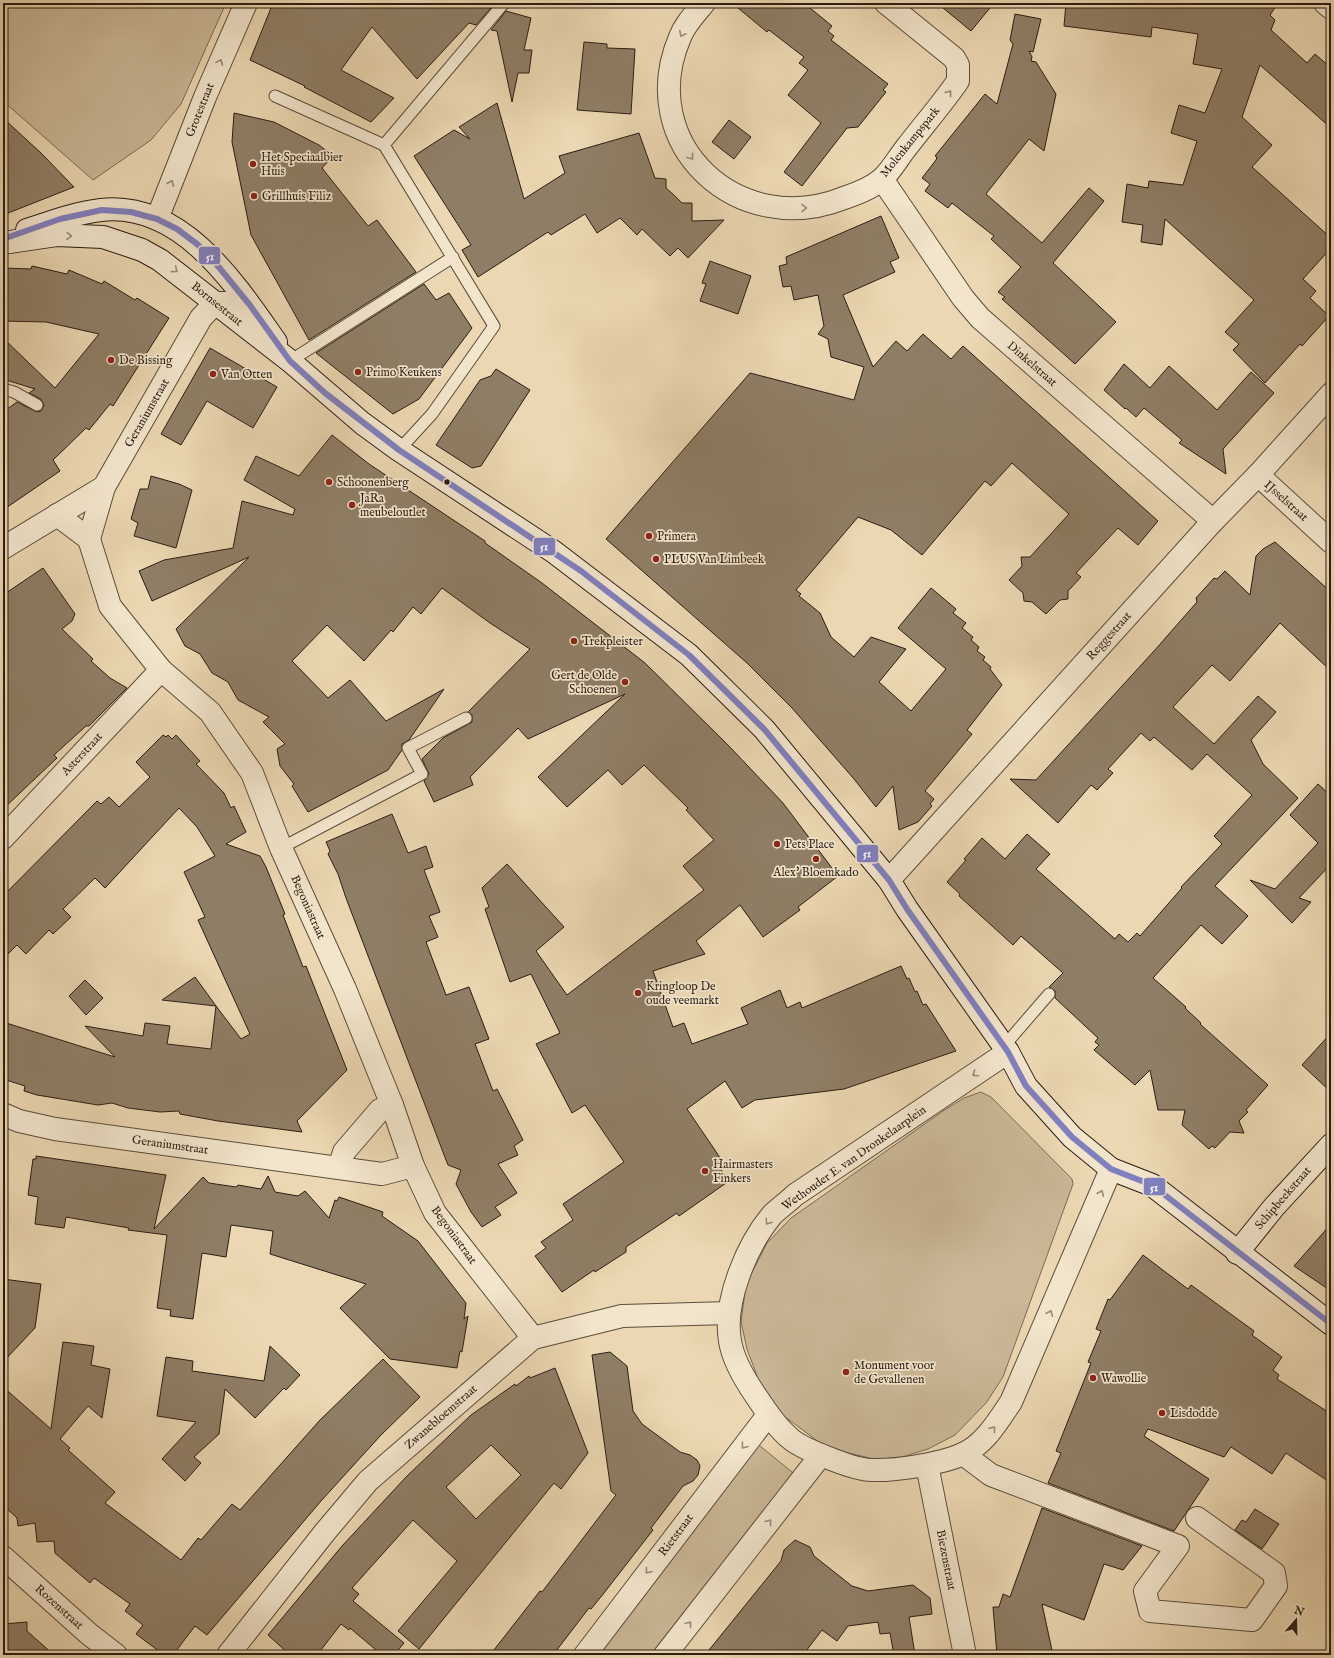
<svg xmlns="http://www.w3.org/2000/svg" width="1334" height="1658" viewBox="0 0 1334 1658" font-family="'IM FELL English',serif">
	<rect width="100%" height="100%" fill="#ebd7b1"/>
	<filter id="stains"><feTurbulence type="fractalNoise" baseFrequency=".005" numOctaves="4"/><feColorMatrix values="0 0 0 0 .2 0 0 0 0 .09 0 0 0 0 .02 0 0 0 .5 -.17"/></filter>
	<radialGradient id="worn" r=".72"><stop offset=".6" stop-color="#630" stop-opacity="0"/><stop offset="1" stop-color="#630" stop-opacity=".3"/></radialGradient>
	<!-- green -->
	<g fill="#cab796" stroke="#7a6a55">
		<path d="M3,3H226L181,104L151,140L93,180L3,101Z"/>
		<path d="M981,1092L991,1097L1072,1179L1073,1184L1003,1377L986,1403L955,1435L928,1449L899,1458L874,1459L827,1448L773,1408L760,1384L747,1349L741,1322L746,1284L767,1243L791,1218L943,1111L964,1098Z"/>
		<path d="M759,1445L793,1473L653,1655H593Z"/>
	</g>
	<!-- building -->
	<g fill="#8f7e66" stroke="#2b1d14" fill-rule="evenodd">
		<path d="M273,3H488L485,6L491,8L476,25L469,23L417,79L372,27L341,70L394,98L371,122L304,87L305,86L250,60Z"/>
		<path d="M732,3H794L801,8L804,3L832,26L828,31L834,36L831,40L888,84L883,90L886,92L858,127L847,128L802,186L784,172L821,123L788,95L808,70L799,63L804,57L769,30L767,32Z"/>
		<path d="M937,3H994L971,31Z"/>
		<path d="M1066,3H1278L1270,15L1275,20L1271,30L1307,63L1315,54L1331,68V128L1260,65L1242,117L1272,145L1252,167L1331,238V248L1303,279L1316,291L1310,298L1329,316L1302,346L1300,344L1265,383L1233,350L1239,344L1225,332L1254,300L1165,219L1162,245L1141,242L1143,225L1122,222L1127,184L1148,188L1149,181L1183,185L1197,141L1171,133L1179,105L1205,113L1222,69L1193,64L1198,34L1152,27L1151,37L1064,26Z"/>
		<path d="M506,11L531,18L524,50H532L529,73H518L512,102L497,31L491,30Z"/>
		<path d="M1015,14L1041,19L1033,52L1029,51L1032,57L1031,61L1036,62L1056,94L1044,151L1029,139L986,194L1042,243L1089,188L1104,201L1053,263L1116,322L1075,364L1002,299L1005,297L998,292L1021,267L991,239L994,236L952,203L948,208L925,191L930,184L922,178L936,160L937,157L935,156L985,94L997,104L1013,44L1010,40Z"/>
		<path d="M584,42L607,44V48L635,49L631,114L577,110Z"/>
		<path d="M497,103L524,199L565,173L559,156L639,133L655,178L666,179V188L674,195L682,203H692V221L724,220L688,258L678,248L670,256L642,229L637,235L620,218L597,233L585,214L551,235L548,232L478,277L462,250L471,245L414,156L454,130L470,139L459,127Z"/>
		<path d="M234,113L274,122L319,145L333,156L322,168L368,226L377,220L416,272L309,340L251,235L232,142Z"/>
		<path d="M3,118L41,153L74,187L3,215Z"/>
		<path d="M729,120L751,137L734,159L712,142Z"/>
		<path d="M881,216L899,258L890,262L895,272L843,295L873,367L896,341L907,351L923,334L951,359L963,346L1158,521L1138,545L1118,528L1076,573L1081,577L1068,591V599L1060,600L1046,614L1032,602L1024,601L1023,593L1009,580L1022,566L1021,557H1030L1069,514L1012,463L991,486L985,481L922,555L891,530L858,517L796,590L801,594L799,596L820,613L831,637L854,657L871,637L906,649L879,682L911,711L946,669L898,628L931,588L956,609L953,613L966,623L962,628L973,637L971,640L979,647L977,651L985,657L983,660L991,667L990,669L1002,685L967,730L972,734L925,791L934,799L930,804L932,806L918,822L899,830L893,786L876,807L854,779L792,708L747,663L606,539L750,373L854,400L864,367L831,357L828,339L818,334L824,326L818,295L794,300L791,286L783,287L779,266L787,264L786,257Z"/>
		<path d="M710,261L751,276L738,314L700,301L706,284L702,283Z"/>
		<path d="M32,266L67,274L69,270L102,284L104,281L135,300L137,298L169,318L113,406L110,404L89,430L86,428L53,460L60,471L3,510V412L17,402L37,412L41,411L44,405L41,399L29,393L35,389L3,379V338L55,388L99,334L46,322L3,321V268L31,269Z"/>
		<path d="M424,284L436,300L449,293L472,328L419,399L393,414L316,353Z"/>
		<path d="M210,348L277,387L253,428L207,401L181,445L161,434Z"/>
		<path d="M1124,364L1150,388L1169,366L1217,410L1251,372L1274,393L1223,449L1226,474L1179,443L1182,440L1144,408L1136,417L1126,408L1125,409L1104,390Z"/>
		<path d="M496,369L530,390L481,466L472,468L436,445L480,380L491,376Z"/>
		<path d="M332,435L369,464L485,541V543L542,583L645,663L728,745L783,803L838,876L798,907L800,910L763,937L740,905L696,941L705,954L653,971L673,1027L684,1023L692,1044L748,1024L741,1008L780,990L787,1008L800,1002L802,1008L901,966L907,979L909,978L915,992L917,991L923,1005L926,1004L956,1051L844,1089L755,1100L742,1108L725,1081L687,1109L723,1162L718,1165L729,1181L679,1216L677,1213L626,1247V1252L595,1272L594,1270L562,1292L535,1256L546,1248L541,1242L573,1220L563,1204L624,1162L585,1105L572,1113L536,1044L560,1033L531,974L510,982L485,909L489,907L482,888L507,864L564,927L536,951L567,995L704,890L683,866L714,840L686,810L688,808L644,765L622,785L608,770L567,807L538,777L625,694L528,739L518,728L470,777L473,785L434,802L424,781L429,774L422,759L443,738L472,722V715L468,712L530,649L490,623L442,588L421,614L413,607L393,632L391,630L364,661L327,625L292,661L328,698L350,680L386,721L444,689L409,740L402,744V750L388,770L308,812L292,786L294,784L280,766L277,749L285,744L263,722L269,717L238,700L228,682L212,673L200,654L185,646L176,629L249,557L152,601L139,571L164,560L233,548L242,501L293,515L295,509L244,480L256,456L299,476Z"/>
		<path d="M151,476L179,484L192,490L176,548L134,536L138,523L131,519L140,489H148Z"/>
		<path d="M1275,542L1331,592V671L1280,623L1230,681L1212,665L1173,707L1214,744L1258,696L1276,712L1251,740L1263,764L1298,798L1215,886L1248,916L1222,944L1201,925L1153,978L1186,1007L1185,1008L1201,1023L1200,1024L1268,1085L1246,1110L1248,1112L1239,1121L1244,1133L1230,1132L1215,1148L1212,1146L1209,1149L1182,1125L1185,1110H1158L1150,1070L1135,1085L1094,1050L1099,1045L1095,1042L1098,1038L1055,998V991L1049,987L1063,973L1021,936L1013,945L959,896L960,894L947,882L966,860L964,859L982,838L1005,859L1027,834L1050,854L1036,869L1115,939L1119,934L1128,942L1137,933L1140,936L1182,888L1181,887L1222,844L1214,836L1252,795L1207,754L1192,770L1154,737L1150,741L1141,733L1108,769L1113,773L1097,790L1091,785L1058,823L1010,779L1036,780L1154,651L1197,602L1196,598L1214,578L1217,579L1225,571L1250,595L1256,556L1263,549Z"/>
		<path d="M43,568L75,614L72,621L62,629L93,659L91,661L110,678L127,688L89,726H86L54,755L57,758L3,809V595Z"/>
		<path d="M163,735L166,737L168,735L172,739L176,735L200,761L196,764L224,793L231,808L234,806L246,832L226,844L260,856L266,867L285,914L283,915L303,967L306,966L347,1070L297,1121L302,1132L218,1121L180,1114L179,1111L160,1112L128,1108L112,1103L98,1105L37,1095L24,1091L25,1086L3,1079V1022L115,1057L85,1026L143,1036L145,1023L170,1026L167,1044L211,1049L216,1006L241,1039L250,1034L198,920L205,917L184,872L215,856L197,827L179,808L105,888L95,878L63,909L71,917L53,934L49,930L26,954L17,945L3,959V896L97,801L101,804L109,797L119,807L150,777L136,762Z"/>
		<path d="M1318,784L1331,796V864L1299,898L1311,902L1292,923L1250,880L1275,889L1318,843L1290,815Z"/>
		<path d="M392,814L408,853L426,846L433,867L424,870L440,912L429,916L438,937L426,942L446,995L469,987L489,1039L475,1044L493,1091L497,1089L523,1140L514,1146L518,1155L498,1164L517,1193L495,1207L501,1215L482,1227L471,1212L456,1184L461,1170L448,1165L446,1160L346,898L338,874L328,854L330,851L326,842Z"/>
		<path d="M195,977L216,1006L162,1000Z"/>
		<path d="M85,980L103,998L86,1015L69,996Z"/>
		<path d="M1331,1033V1092L1302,1065Z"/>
		<path d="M36,1156L166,1175L154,1229L203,1177L209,1183L236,1187L238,1185L261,1189L268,1176L275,1192L298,1196L305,1191L329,1218L335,1200L337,1201L339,1197L383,1212L382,1216L418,1241L466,1303L464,1319L468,1316L462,1352L460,1351L457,1368L390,1359L340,1308L366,1284L270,1254L273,1231L231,1225L226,1257L202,1253L193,1319L170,1316L171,1310L157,1308L167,1235L128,1230L129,1228L66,1217L64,1228L35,1224L38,1197L28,1195L33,1159H36Z"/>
		<path d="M1331,1224V1291L1294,1266Z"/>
		<path d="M1143,1255L1188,1289L1191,1285L1254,1331L1252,1335L1282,1357L1273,1370L1279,1375L1277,1379L1331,1414V1483L1286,1453L1272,1474L1231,1447L1224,1457L1148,1429L1144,1436L1209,1479L1174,1531L1048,1483L1061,1453L1056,1451L1091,1363L1088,1362L1101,1331L1096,1329L1108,1299L1110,1300Z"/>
		<path d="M3,1279L41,1284L35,1328L3,1362Z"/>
		<path d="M63,1342L94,1346L91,1365L110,1369L102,1418L88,1406L60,1439L70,1448L68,1450L115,1492L105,1503L181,1560L198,1538L201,1540L232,1504L240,1510L320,1420L383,1359L420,1397L381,1435L321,1501L207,1635L195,1626L173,1655H164L136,1634L143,1625L125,1611L130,1604L94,1578L90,1583L55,1553L54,1541L37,1542L35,1523L18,1526L17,1518L3,1505V1387L51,1429Z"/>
		<path d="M270,1346L300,1375L286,1390L284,1388L255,1418L225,1389L219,1434L194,1457L201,1463L185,1481L162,1459L196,1422L157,1416L166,1357L193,1361L192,1371L264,1381Z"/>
		<path d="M610,1352L627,1366L633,1411L642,1424L680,1452L690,1455L697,1460L700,1466L698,1475L693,1481L683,1486L651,1528L653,1530L604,1593L591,1609L589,1608L553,1655H490L540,1591L542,1592L616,1495L611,1491L592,1355Z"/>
		<path d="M555,1368L588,1453L561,1489L554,1483L419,1649L398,1631L457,1561L413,1520L352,1588L359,1594L353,1601L404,1643L394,1655H382L350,1628L349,1630L341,1624L317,1655H290L268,1635L342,1546L407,1476L471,1415L515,1384L516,1386L529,1376L530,1378ZM491,1445L521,1475L476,1519L446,1487Z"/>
		<path d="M1042,1508L1142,1546L1123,1570L1104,1564L1084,1620L1042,1604L1053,1655H997L993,1607H999L1003,1594L1010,1597Z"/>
		<path d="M1255,1509L1279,1524L1262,1549L1235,1530L1242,1520L1246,1522Z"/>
		<path d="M795,1540L810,1547L814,1556L852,1586L868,1591L913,1585L930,1598L932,1614L909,1617L915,1655H894L890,1633L880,1634L878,1622L848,1626L837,1641L822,1630L803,1655H705L781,1561L784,1550Z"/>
		<path d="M27,1622V1631L54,1655H3V1624Z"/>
	</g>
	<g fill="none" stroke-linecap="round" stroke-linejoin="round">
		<!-- lane casing -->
		<g stroke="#5b4c3b" stroke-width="13">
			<g id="lane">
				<path d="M275,96L384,145"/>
				<path d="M290,361L453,257"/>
				<path d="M3,389L14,392L37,405"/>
				<path d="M399,450L432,414L494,326L384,145L504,3"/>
				<path d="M281,848L422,774L408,748L466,718"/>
				<path d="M1004,1046L1049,994"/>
			</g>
		</g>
		<!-- street casing -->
		<g stroke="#5b4c3b" stroke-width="24">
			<g id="street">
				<path d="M704,3C695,14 685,24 680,37C634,145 739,240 844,198C856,194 872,188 882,179C891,171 898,158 906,148C923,126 942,104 958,81V65L954,58L886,3"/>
				<path d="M1325,3L1331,8"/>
				<path d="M882,179L963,298L980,318L1213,521"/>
				<path d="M157,219L205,97L246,3"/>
				<path d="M1258,475L1331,542"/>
				<path d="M104,487L89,539L110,606L161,670L210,712L252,773L281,848L345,989L392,1105L413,1166L435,1213L533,1338"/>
				<path d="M57,515L89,539"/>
				<path d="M3,548L104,487L201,318L215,303H234"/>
				<path d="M3,838L161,670"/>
				<path d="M889,880L1213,521L1258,475L1331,394"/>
				<path d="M1008,1052L795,1195C788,1202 779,1208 772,1215C747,1245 723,1301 730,1341C733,1360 745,1380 756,1396C766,1411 777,1428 792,1440C805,1450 855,1470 871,1470C895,1471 941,1464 963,1454C985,1444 998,1421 1011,1402L1111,1169"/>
				<path d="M3,1114L19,1121L55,1129L382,1174L413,1166"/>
				<path d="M339,1168L344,1152L380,1110L392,1105"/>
				<path d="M963,1454L991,1475L1178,1546L1145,1591L1150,1611L1252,1620L1276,1586L1274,1573L1197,1518"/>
				<path d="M927,1465L965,1655"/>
				<path d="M3,1557L89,1634L116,1655"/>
				<path d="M228,1655L325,1532L368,1481L533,1338L622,1316L729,1313"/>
				<path d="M585,1655L768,1415"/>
				<path d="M665,1655L821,1455"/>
			</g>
		</g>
		<!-- secondary casing -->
		<g stroke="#2b1d14" stroke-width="24">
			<g id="secondary">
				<path d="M27,230C51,222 75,213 101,210C182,201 236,285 276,342"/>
				<path d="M3,243L57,235L103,237L142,250L160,260L290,361L362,423L399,450L554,552L689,655L764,729L889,880L907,909L1008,1052L1026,1086L1072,1137L1111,1169L1152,1185L1331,1324"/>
				<path d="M1237,1253L1274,1207L1331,1145"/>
			</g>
		</g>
		<!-- lane -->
		<use href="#lane" stroke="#f2e5cc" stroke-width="11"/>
		<!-- street -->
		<use href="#street" stroke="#f2e5cc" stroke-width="22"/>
		<!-- secondary -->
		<use href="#secondary" stroke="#f2e5cc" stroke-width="22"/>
		<!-- bus-1 casing -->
		<g stroke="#f2e5cc" stroke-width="9">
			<path id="bus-1" d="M3,239L60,219L102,210L131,212L157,219L177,229L197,244L209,255L249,304L290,361L325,393L399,450L581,571L689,655L764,729L889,880L907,909L1008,1052L1026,1086L1072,1137L1111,1169L1152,1185L1331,1324"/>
		</g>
		<!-- bus-1 -->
		<use href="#bus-1" stroke="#8080c0" stroke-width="6"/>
	</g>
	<!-- one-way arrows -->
	<defs><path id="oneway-chevron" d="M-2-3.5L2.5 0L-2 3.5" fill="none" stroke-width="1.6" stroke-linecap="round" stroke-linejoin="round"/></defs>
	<g stroke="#988b79">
		<use href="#oneway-chevron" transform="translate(682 34) rotate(117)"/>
		<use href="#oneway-chevron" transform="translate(220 62) rotate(-66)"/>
		<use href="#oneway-chevron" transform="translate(949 93) rotate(-52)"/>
		<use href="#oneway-chevron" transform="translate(691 157) rotate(53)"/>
		<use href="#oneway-chevron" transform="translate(171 183) rotate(-68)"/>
		<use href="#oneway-chevron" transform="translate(804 208) rotate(-1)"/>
		<use href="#oneway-chevron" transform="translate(69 236) rotate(2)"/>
		<use href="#oneway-chevron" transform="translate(175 270) rotate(37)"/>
		<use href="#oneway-chevron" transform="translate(975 1074) rotate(146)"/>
		<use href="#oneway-chevron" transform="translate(1101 1193) rotate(-67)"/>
		<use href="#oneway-chevron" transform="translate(768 1222) rotate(124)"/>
		<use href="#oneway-chevron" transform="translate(1050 1313) rotate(-67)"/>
		<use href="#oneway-chevron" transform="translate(993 1429) rotate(-51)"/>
		<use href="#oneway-chevron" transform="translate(744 1446) rotate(127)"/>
		<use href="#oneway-chevron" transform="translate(769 1522) rotate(-52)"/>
		<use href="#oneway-chevron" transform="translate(648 1571) rotate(127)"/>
		<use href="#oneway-chevron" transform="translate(689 1624) rotate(-52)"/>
	</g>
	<!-- markers -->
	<g fill="#8f2418" stroke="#f2e5cc" stroke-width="1.5">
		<circle cx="253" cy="164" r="4"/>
		<circle cx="254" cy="196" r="4"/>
		<circle cx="111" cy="360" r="4"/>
		<circle cx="358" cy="372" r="4"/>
		<circle cx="213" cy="374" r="4"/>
		<circle cx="329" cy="482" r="4"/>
		<circle cx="352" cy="505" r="4"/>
		<circle cx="649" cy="536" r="4"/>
		<circle cx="656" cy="559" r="4"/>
		<circle cx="574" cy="641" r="4"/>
		<circle cx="625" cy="682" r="4"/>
		<circle cx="777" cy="844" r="4"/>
		<circle cx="816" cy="859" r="4"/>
		<circle cx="638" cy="993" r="4"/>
		<circle cx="705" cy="1171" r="4"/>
		<circle cx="846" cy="1372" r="4"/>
		<circle cx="1093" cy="1378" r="4"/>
		<circle cx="1162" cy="1413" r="4"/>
	</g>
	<circle fill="#2b1d14" stroke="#f2e5cc" stroke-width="1.5" cx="447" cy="482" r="3.5"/>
	<g text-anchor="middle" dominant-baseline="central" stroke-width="3.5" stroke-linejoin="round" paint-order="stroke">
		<!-- street labels -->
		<g font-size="12" fill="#2b1d14" stroke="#f2e5cc">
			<text transform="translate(200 110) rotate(-68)">Grotestraat</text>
			<text transform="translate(910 142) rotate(-51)">Molenkampspark</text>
			<text transform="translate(217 304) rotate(39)">Bornsestraat</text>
			<text transform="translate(1032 364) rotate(41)">Dinkelstraat</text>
			<text transform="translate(147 413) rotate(-60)">Geraniumstraat</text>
			<text transform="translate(1286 501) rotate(42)">IJsselstraat</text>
			<text transform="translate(1109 636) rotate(-48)">Reggestraat</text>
			<text transform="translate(82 754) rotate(-47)">Asterstraat</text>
			<text transform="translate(308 907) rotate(66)">Begoniastraat</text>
			<text transform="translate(170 1145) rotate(8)">Geraniumstraat</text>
			<text transform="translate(854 1158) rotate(-35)">Wethouder E. van Dronkelaarplein</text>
			<text transform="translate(1283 1198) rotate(-49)">Schipbeekstraat</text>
			<text transform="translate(454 1235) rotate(54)">Begoniastraat</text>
			<text transform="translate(441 1417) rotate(-41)">Zwanebloemstraat</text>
			<text transform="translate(676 1535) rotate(-53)">Rietstraat</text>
			<text transform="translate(946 1560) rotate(79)">Biezenstraat</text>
			<text transform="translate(59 1607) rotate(42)">Rozenstraat</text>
		</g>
		<!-- poi labels -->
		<g font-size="12" fill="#2b1d14" stroke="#f2e5cc" text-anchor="start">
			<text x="261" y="157">Het Speciaalbier<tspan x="261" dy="14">Huis</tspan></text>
			<text x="262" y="196">Grillhuis Filiz</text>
			<text x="119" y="360">De Bissing</text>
			<text x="366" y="372">Primo Keukens</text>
			<text x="221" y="374">Van Otten</text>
			<text x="337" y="482">Schoonenberg</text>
			<text x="360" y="498">JaRa<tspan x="360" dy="14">meubeloutlet</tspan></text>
			<text x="657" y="536">Primera</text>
			<text x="664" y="559">PLUS Van Limbeek</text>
			<text x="582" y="641">Trekpleister</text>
			<text x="617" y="675" text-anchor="end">Gert de Olde<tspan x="617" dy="14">Schoenen</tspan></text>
			<text x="785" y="844">Pets Place</text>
			<text x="816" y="872" text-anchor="middle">Alex' Bloemkado</text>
			<text x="646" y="986">Kringloop De<tspan x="646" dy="14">oude veemarkt</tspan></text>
			<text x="713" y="1164">Hairmasters<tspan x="713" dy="14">Finkers</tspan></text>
			<text x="854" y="1365">Monument voor<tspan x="854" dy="14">de Gevallenen</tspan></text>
			<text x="1101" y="1378">Wawollie</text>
			<text x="1170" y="1413">Lisdodde</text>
		</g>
	</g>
	<g stroke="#f2e5cc" stroke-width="1.5">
		<rect x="198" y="246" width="23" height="19" rx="4" fill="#8080c0"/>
		<rect x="533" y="537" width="23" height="19" rx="4" fill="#8080c0"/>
		<rect x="856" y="844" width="23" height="19" rx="4" fill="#8080c0"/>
		<rect x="1143" y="1177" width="23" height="19" rx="4" fill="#8080c0"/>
	</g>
	<g font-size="11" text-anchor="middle" font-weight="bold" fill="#fff">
		<text x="210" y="260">51</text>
		<text x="544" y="550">51</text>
		<text x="867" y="857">51</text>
		<text x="1154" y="1191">51</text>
	</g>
	<!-- margin -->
	<rect width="1334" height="1658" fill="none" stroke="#ebd7b1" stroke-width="16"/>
	<rect x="4" y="4" width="1326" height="1650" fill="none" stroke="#2b1d14" stroke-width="2"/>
	<rect x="8" y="8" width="1318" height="1642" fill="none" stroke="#2b1d14"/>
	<!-- north arrow -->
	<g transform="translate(1296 1620) rotate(20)" stroke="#f2e5cc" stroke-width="3" paint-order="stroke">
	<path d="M0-3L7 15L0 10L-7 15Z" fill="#2b1d14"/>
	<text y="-6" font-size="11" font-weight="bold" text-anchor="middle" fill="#2b1d14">N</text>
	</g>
	<rect width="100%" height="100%" filter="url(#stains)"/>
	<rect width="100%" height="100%" fill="url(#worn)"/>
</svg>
